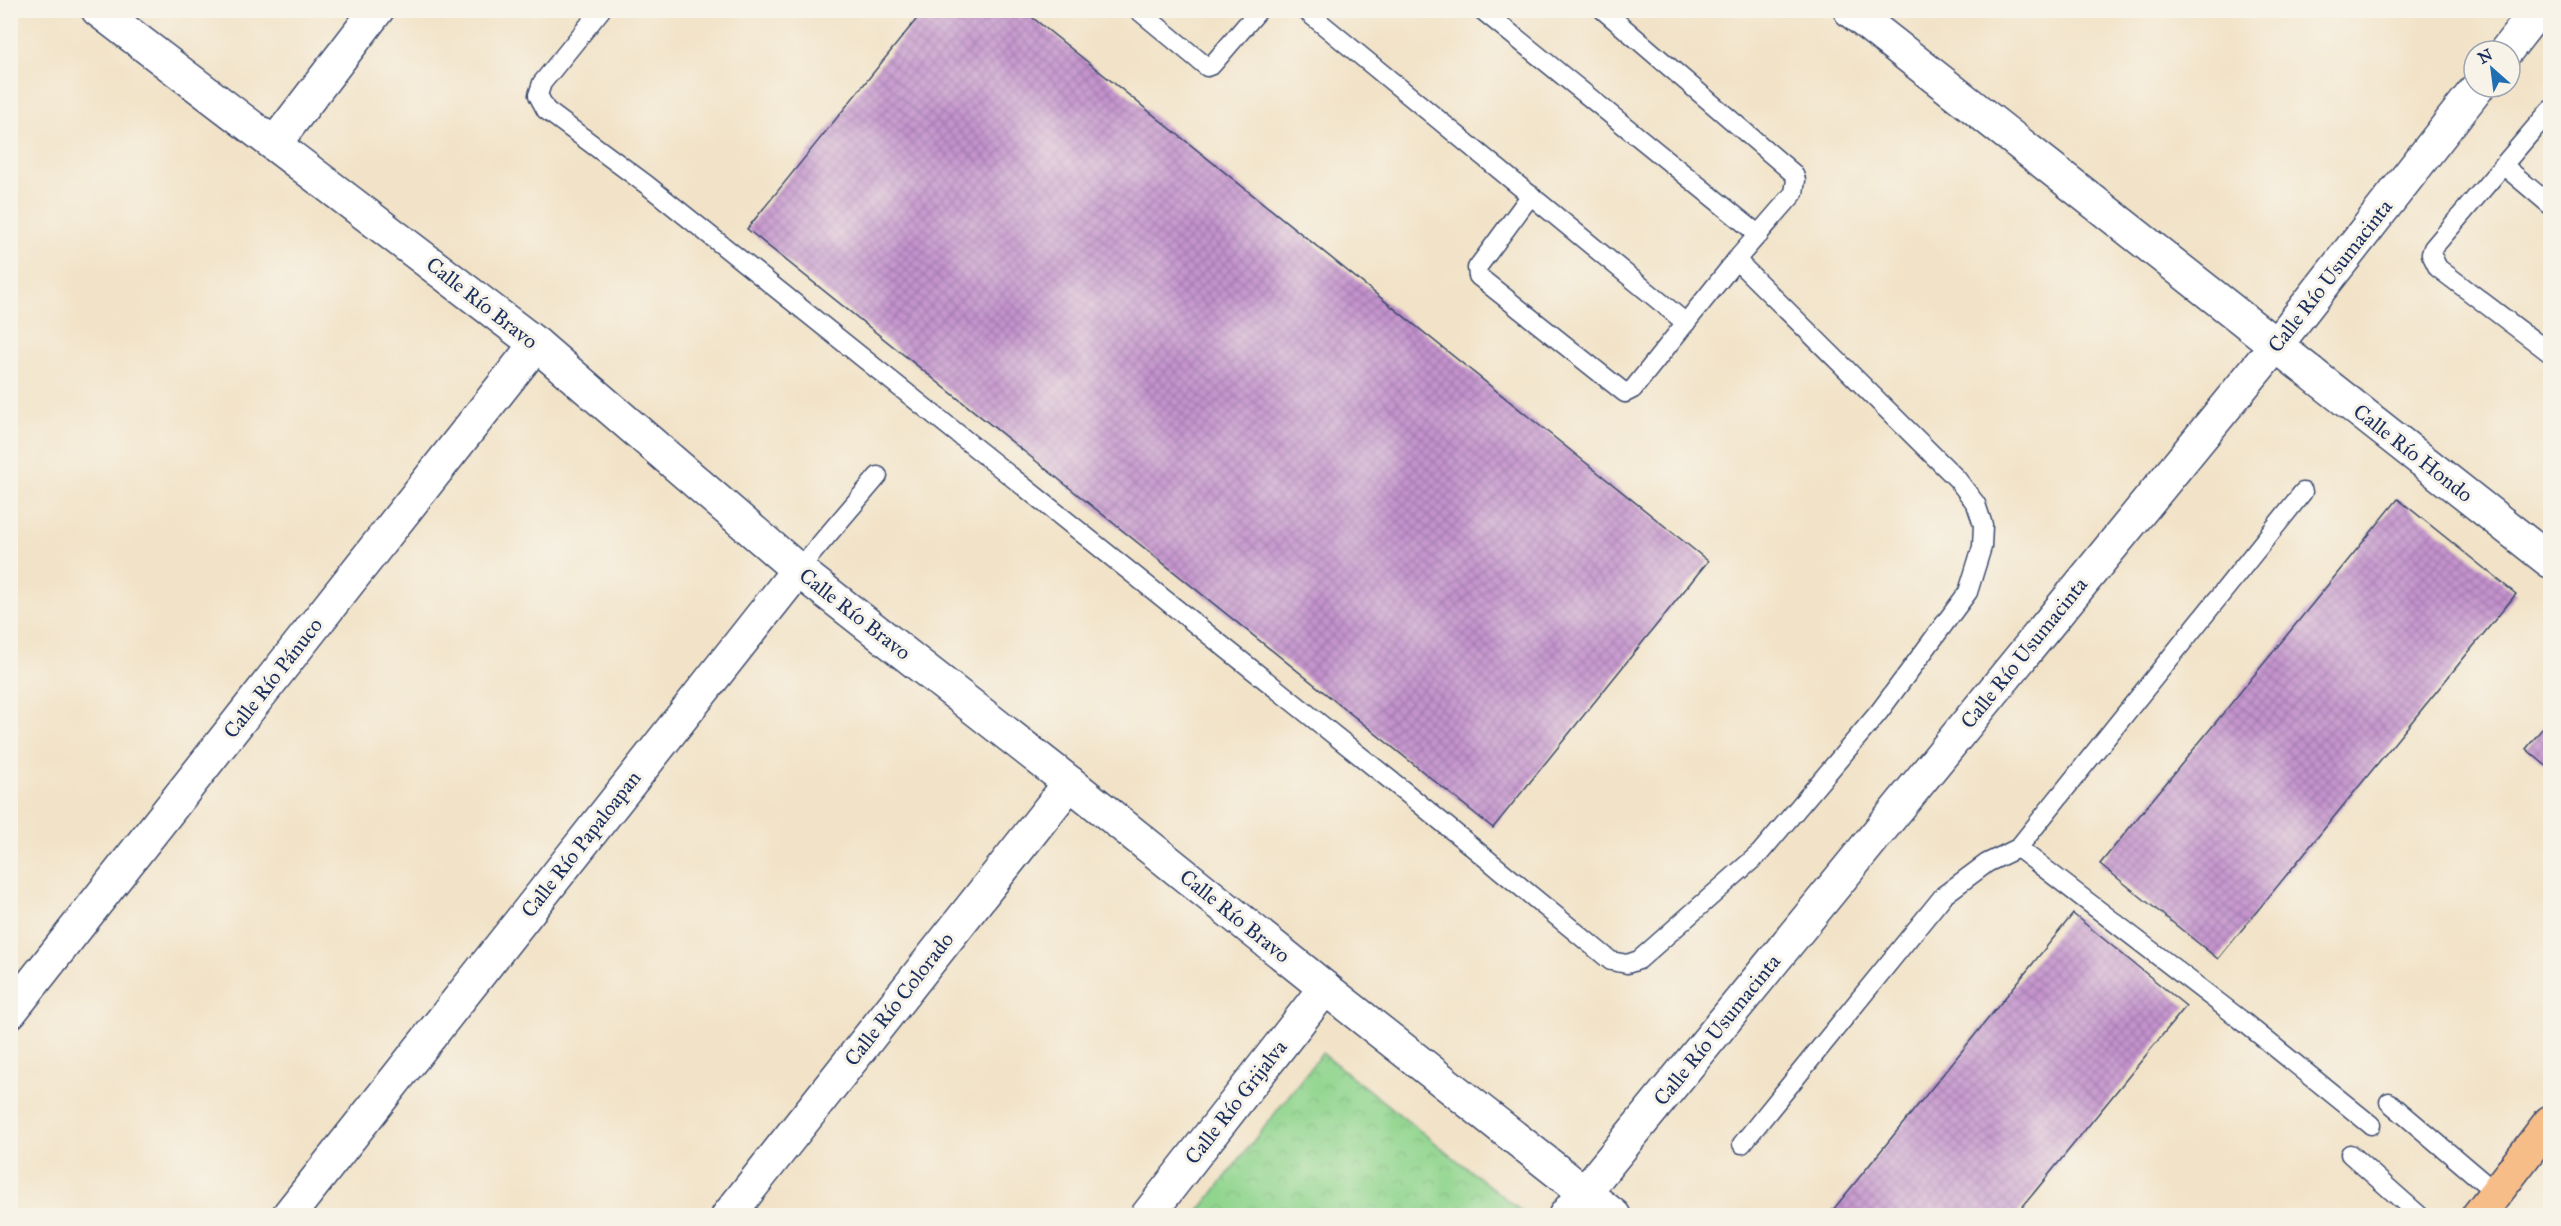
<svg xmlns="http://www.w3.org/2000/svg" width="2561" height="1226" viewBox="0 0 2561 1226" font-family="'IM FELL Great Primer',serif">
	<defs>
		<pattern id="park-crowns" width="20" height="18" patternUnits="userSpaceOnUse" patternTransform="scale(1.5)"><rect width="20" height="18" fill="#90d58e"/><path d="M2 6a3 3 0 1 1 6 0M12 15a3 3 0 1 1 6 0" fill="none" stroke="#7cb77d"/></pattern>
		<pattern id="building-cross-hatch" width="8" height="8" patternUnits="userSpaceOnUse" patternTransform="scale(1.5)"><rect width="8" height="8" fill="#c493cd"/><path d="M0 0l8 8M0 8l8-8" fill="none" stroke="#9e78aa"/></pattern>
	</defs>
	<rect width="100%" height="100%" fill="#f7f3e8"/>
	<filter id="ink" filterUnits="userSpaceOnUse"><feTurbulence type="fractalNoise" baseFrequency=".0167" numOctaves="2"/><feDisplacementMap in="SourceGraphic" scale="12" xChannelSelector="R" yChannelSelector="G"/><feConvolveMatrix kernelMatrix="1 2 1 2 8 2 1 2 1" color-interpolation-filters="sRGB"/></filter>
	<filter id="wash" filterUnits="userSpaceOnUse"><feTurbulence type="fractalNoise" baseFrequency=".008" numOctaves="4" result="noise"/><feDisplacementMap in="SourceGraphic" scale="24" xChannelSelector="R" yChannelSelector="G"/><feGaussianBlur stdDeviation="1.35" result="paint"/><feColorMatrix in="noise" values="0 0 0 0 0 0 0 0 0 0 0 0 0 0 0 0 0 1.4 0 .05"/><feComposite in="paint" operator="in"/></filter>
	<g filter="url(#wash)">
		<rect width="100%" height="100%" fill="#f2e3c8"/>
		<!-- park -->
		<path fill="url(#park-crowns)" stroke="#568276" stroke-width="1.5" d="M1322,1053L1526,1215H1196Z"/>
		<g id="blocks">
			<!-- building -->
			<g fill="url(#building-cross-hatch)">
				<path d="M924,10H1023L1708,561L1493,828L747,229Z"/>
				<path d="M2398,499L2516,594L2218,959L2100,864Z"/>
				<path d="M2550,719V769L2526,749Z"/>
				<path d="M2073,914L2186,1006L2015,1216H1828Z"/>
			</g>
		</g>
	</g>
	<g filter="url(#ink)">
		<use href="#blocks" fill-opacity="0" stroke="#3b4a6e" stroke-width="1.5"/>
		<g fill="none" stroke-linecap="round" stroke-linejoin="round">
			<!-- lane casing -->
			<g stroke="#3b4a6e" stroke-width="21">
				<g id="lane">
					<path d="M601,10L542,83L538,95L546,110L647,185L1404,791L1611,961L1627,964L1639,960L1760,853L1879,712L1968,592L1982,547L1983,525L1976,504L1957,479L1736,260"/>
					<path d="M1138,10L1207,67L1212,65L1259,10"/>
					<path d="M1305,10L1686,323"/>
					<path d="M1482,10L1759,235"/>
					<path d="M2550,110L2433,248L2431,254L2438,268L2550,353"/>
					<path d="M2504,166L2550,205"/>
					<path d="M1531,195L1477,268L1478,276L1625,393L1633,389L1736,260L1794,193L1796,180L1794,174L1603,10"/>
					<path d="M798,570L878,476"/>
					<path d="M2018,848L2240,1019L2371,1125"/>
					<path d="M2389,1102L2496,1193"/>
					<path d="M1742,1144L1944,895L1987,863L2018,848L2303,492"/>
					<path d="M2350,1154L2420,1216"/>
				</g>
			</g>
			<!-- street casing -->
			<g stroke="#3b4a6e" stroke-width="36">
				<g id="street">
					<path d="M98,10L536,344L798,570L1070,783L1325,988L1614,1216"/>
					<path d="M1850,10L2550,561"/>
					<path d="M2506,51L2538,10"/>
					<path d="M275,143L377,10"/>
					<path d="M10,1012L536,344"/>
					<path d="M288,1216L798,570"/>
					<path d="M728,1216L1070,783"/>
					<path d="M1147,1216L1325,988"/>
					<path d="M1565,1216L2276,345L2478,87"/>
				</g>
			</g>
			<!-- primary casing -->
			<g stroke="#3b4a6e" stroke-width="36">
				<path id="primary" d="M2478,1216L2550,1122"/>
			</g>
			<!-- lane -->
			<use href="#lane" stroke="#fff" stroke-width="18"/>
			<!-- street -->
			<use href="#street" stroke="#fff" stroke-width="33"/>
			<!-- primary -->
			<use href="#primary" stroke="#f7bd88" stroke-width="33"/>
		</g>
	</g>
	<g text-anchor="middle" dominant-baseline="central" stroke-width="6" stroke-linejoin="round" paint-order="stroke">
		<!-- street labels -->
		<g font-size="21" fill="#1b2f5e" stroke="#f7f3e8">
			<text transform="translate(2330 276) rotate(-52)">Calle Río Usumacinta</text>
			<text transform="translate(482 303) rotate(38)">Calle Río Bravo</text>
			<text transform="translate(2413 453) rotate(38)">Calle Río Hondo</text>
			<text transform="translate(855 614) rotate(38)">Calle Río Bravo</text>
			<text transform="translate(2024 653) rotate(-51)">Calle Río Usumacinta</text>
			<text transform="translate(273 678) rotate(-52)">Calle Río Pánuco</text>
			<text transform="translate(581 844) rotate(-52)">Calle Río Papaloapan</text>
			<text transform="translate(1235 916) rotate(39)">Calle Río Bravo</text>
			<text transform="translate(899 999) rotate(-52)">Calle Río Colorado</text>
			<text transform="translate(1717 1030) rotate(-51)">Calle Río Usumacinta</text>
			<text transform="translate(1236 1102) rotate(-52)">Calle Río Grijalva</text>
		</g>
	</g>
	<!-- margin -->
	<rect width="2561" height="1226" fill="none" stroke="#f7f3e8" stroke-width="36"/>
	<!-- north arrow -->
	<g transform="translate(2492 69) rotate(332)"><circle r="28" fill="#f7f3e8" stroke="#9fa5b1" stroke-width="1.5"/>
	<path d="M0-4.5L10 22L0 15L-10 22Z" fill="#1f6fb2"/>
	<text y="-9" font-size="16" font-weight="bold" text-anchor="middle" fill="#1b2f5e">N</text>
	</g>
</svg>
